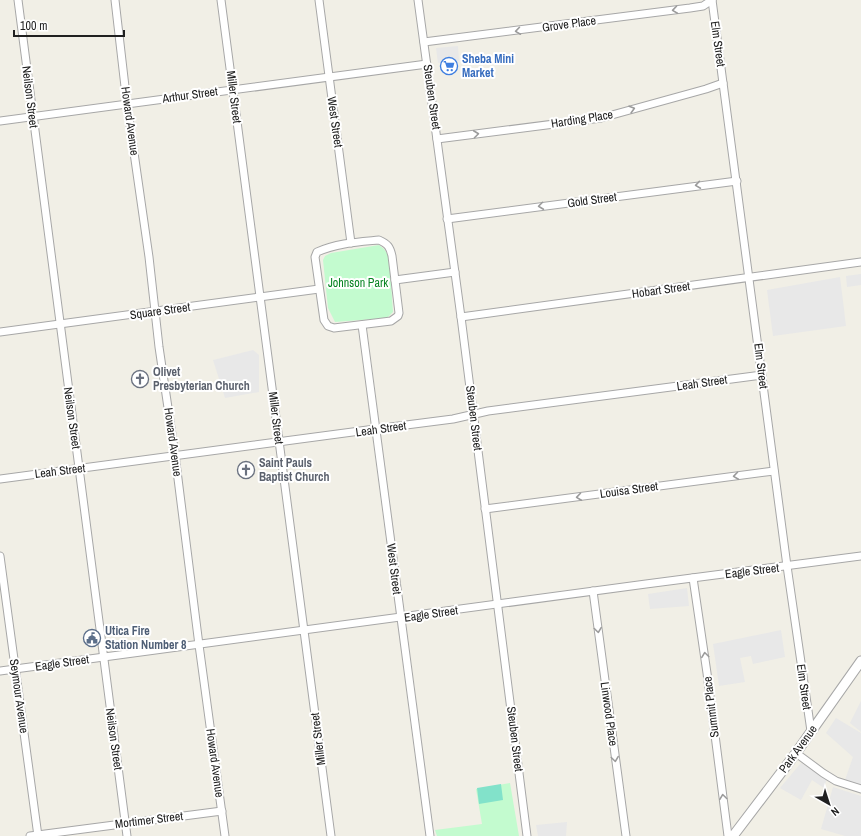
<svg xmlns="http://www.w3.org/2000/svg" width="861" height="836" viewBox="0 0 861 836" font-family="'Archivo Narrow',sans-serif">
	<rect width="100%" height="100%" fill="#f1efe6"/>
	<!-- park -->
	<g fill="#c3fbcf">
		<path d="M379,245L384,249L389,256L393,312L387,318L335,322L328,308L323,260L325,256L331,253Z"/>
		<path d="M510,783L519,836H437L435,830L482,824L476,789Z"/>
	</g>
	<!-- pitch -->
	<path fill="#82e2ca" d="M501,784L503,800L479,804L477,788Z"/>
	<!-- parking -->
	<g fill="#e8e8e8">
		<path d="M458,46L459,61L438,63L436,48Z"/>
		<path d="M861,274V285L847,287L846,276Z"/>
		<path d="M840,277L846,326L773,336L767,290Z"/>
		<path d="M253,350L259,355V392L225,398L213,360Z"/>
		<path d="M687,588L689,606L650,609L648,594Z"/>
		<path d="M781,630L785,657L753,664L751,656L740,658L745,682L719,686L713,644Z"/>
		<path d="M861,701V732L850,723Z"/>
		<path d="M836,718L861,733V785L845,780L853,757L826,733Z"/>
		<path d="M801,763L827,778L824,788L812,780L801,800L780,788Z"/>
		<path d="M833,787L861,796V836H845L821,829Z"/>
		<path d="M567,822L566,836H538L536,825Z"/>
	</g>
	<g fill="none" stroke-linecap="round" stroke-linejoin="round">
		<!-- minor casing -->
		<g stroke="#a7a7a7" stroke-width="9">
			<g id="minor">
				<path d="M18,0L127,836"/>
				<path d="M115,0L127,104L149,257L159,347L175,455L199,645L225,836"/>
				<path d="M221,0L331,836"/>
				<path d="M319,0L351,243"/>
				<path d="M418,0L461,317L527,836"/>
				<path d="M712,0L787,566L811,731"/>
				<path d="M424,42L690,8L703,6L712,0"/>
				<path d="M0,121L427,64"/>
				<path d="M437,139L601,118L706,89L723,83"/>
				<path d="M447,219L737,181"/>
				<path d="M379,240C388,244 390,247 392,256L399,313L398,316L391,321L334,328L328,326L324,320L315,257L317,252C337,243 358,242 379,240Z"/>
				<path d="M395,280L455,272"/>
				<path d="M461,317L861,262"/>
				<path d="M362,325L430,836"/>
				<path d="M0,332L319,289"/>
				<path d="M0,479L375,429L453,419L488,411L762,375"/>
				<path d="M485,509L774,471"/>
				<path d="M0,556L38,836"/>
				<path d="M693,578L707,673L728,836"/>
				<path d="M593,591L626,836"/>
				<path d="M0,671L646,584L861,556"/>
				<path d="M796,753L823,773L836,781L861,789"/>
				<path d="M30,836L222,811"/>
			</g>
		</g>
		<!-- tertiary casing -->
		<g stroke="#a7a7a7" stroke-width="11">
			<path id="tertiary" d="M733,836L796,753L861,661"/>
		</g>
		<!-- minor -->
		<use href="#minor" stroke="#fff" stroke-width="7"/>
		<!-- tertiary -->
		<use href="#tertiary" stroke="#fff" stroke-width="9"/>
	</g>
	<!-- one-way arrows -->
	<defs><path id="oneway-chevron" d="M-2-3.5L2.5 0L-2 3.5" fill="none" stroke-width="1.6" stroke-linecap="round" stroke-linejoin="round"/></defs>
	<g stroke="#9b9b9b">
		<use href="#oneway-chevron" transform="translate(675 10) rotate(172)"/>
		<use href="#oneway-chevron" transform="translate(518 31) rotate(172)"/>
		<use href="#oneway-chevron" transform="translate(632 109) rotate(-16)"/>
		<use href="#oneway-chevron" transform="translate(476 134) rotate(-7)"/>
		<use href="#oneway-chevron" transform="translate(698 185) rotate(172)"/>
		<use href="#oneway-chevron" transform="translate(541 206) rotate(173)"/>
		<use href="#oneway-chevron" transform="translate(736 476) rotate(172)"/>
		<use href="#oneway-chevron" transform="translate(579 497) rotate(172)"/>
		<use href="#oneway-chevron" transform="translate(598 630) rotate(82)"/>
		<use href="#oneway-chevron" transform="translate(705 655) rotate(-98)"/>
		<use href="#oneway-chevron" transform="translate(615 759) rotate(82)"/>
		<use href="#oneway-chevron" transform="translate(723 797) rotate(-98)"/>
	</g>
	<!-- icons -->
	<defs>
		<g id="supermarket-ring" transform="scale(0.9)"><circle r="9.5" fill="#fff" stroke="#3f7fe0" stroke-width="1.5"/><path d="M-6-5.5h2.5l.6 2H6L4.5 2H-2.5L-4.4-4H-6ZM-1.5 3.2a1.3 1.3 0 1 0 .1 0ZM3 3.2a1.3 1.3 0 1 0 .1 0Z" fill="#3f7fe0"/></g>
		<g id="church-ring" transform="scale(0.9)"><circle r="9.5" fill="#fff" stroke="#6b7280" stroke-width="1.5"/><path d="M-1.2-6h2.4v3.5h3.3v2.4h-3.3V6h-2.4V-.1h-3.3v-2.4h3.3Z" fill="#6b7280"/></g>
		<g id="civic-ring" transform="scale(0.9)"><circle r="9.5" fill="#fff" stroke="#5c6f8a" stroke-width="1.5"/><path d="M-.6-6.5H3V-4.5H.6V-3L4-1V1h2V6H-6V1h2V-1L-.6-3ZM-1.2 2.5V6h2.4V2.5Z" fill="#5c6f8a"/></g>
	</defs>
	<g fill-rule="evenodd">
		<use href="#supermarket-ring" x="449" y="66"/>
		<use href="#church-ring" x="140" y="379"/>
		<use href="#church-ring" x="246" y="470"/>
		<use href="#civic-ring" x="92" y="638"/>
	</g>
	<g text-anchor="middle" dominant-baseline="central" stroke-width="4" stroke-linejoin="round" paint-order="stroke">
		<!-- street labels -->
		<g font-size="12" fill="#202020" stroke="#fff">
			<text transform="translate(569 24) rotate(-8)">Grove Place</text>
			<text transform="translate(718 44) rotate(82)">Elm Street</text>
			<text transform="translate(190 95) rotate(-8)">Arthur Street</text>
			<text transform="translate(30 97) rotate(83)">Neilson Street</text>
			<text transform="translate(234 97) rotate(83)">Miller Street</text>
			<text transform="translate(432 97) rotate(82)">Steuben Street</text>
			<text transform="translate(582 119) rotate(-9)">Harding Place</text>
			<text transform="translate(130 121) rotate(82)">Howard Avenue</text>
			<text transform="translate(335 122) rotate(82)">West Street</text>
			<text transform="translate(592 200) rotate(-8)">Gold Street</text>
			<text transform="translate(661 290) rotate(-8)">Hobart Street</text>
			<text transform="translate(160 311) rotate(-8)">Square Street</text>
			<text transform="translate(761 366) rotate(83)">Elm Street</text>
			<text transform="translate(702 383) rotate(-8)">Leah Street</text>
			<text transform="translate(72 418) rotate(82)">Neilson Street</text>
			<text transform="translate(276 418) rotate(83)">Miller Street</text>
			<text transform="translate(474 418) rotate(83)">Steuben Street</text>
			<text transform="translate(381 429) rotate(-8)">Leah Street</text>
			<text transform="translate(173 442) rotate(82)">Howard Avenue</text>
			<text transform="translate(60 471) rotate(-7)">Leah Street</text>
			<text transform="translate(629 490) rotate(-8)">Louisa Street</text>
			<text transform="translate(394 569) rotate(83)">West Street</text>
			<text transform="translate(752 571) rotate(-7)">Eagle Street</text>
			<text transform="translate(431 614) rotate(-8)">Eagle Street</text>
			<text transform="translate(62 663) rotate(-8)">Eagle Street</text>
			<text transform="translate(804 687) rotate(82)">Elm Street</text>
			<text transform="translate(19 696) rotate(82)">Seymour Avenue</text>
			<text transform="translate(711 707) rotate(-97)">Summit Place</text>
			<text transform="translate(609 714) rotate(82)">Linwood Place</text>
			<text transform="translate(114 739) rotate(82)">Neilson Street</text>
			<text transform="translate(318 739) rotate(-97)">Miller Street</text>
			<text transform="translate(515 739) rotate(83)">Steuben Street</text>
			<text transform="translate(798 749) rotate(-54)">Park Avenue</text>
			<text transform="translate(215 763) rotate(82)">Howard Avenue</text>
			<text transform="translate(149 820) rotate(-7)">Mortimer Street</text>
		</g>
		<!-- shop labels -->
		<g font-size="12" font-weight="bold" fill="#366cbe" stroke="#fff" text-anchor="start">
			<text x="462" y="59">Sheba Mini<tspan x="462" dy="14">Market</tspan></text>
		</g>
		<!-- park labels -->
		<g font-size="12" fill="#088423" stroke="#fff">
			<text x="358" y="283">Johnson Park</text>
		</g>
		<!-- worship labels -->
		<g font-size="12" font-weight="bold" fill="#5b616d" stroke="#fff" text-anchor="start">
			<text x="153" y="372">Olivet<tspan x="153" dy="14">Presbyterian Church</tspan></text>
			<text x="259" y="463">Saint Pauls<tspan x="259" dy="14">Baptist Church</tspan></text>
		</g>
		<!-- service labels -->
		<g font-size="12" font-weight="bold" fill="#4e5e75" stroke="#fff" text-anchor="start">
			<text x="105" y="631">Utica Fire<tspan x="105" dy="14">Station Number 8</tspan></text>
		</g>
	</g>
	<!-- north arrow -->
	<g transform="translate(829 804) rotate(141)" stroke="#ffffff" stroke-width="3" paint-order="stroke">
	<path d="M0-3L7 15L0 10L-7 15Z" fill="#202020"/>
	<text y="-6" font-size="11" font-weight="bold" text-anchor="middle" fill="#202020">N</text>
	</g>
	<!-- scale -->
	<path d="M14 30v6h110v-6" fill="none" stroke="#202020" stroke-width="2"/>
	<text x="20" y="30" font-size="12" fill="#202020" stroke="#ffffff" stroke-width="3" paint-order="stroke">100 m</text>
</svg>
